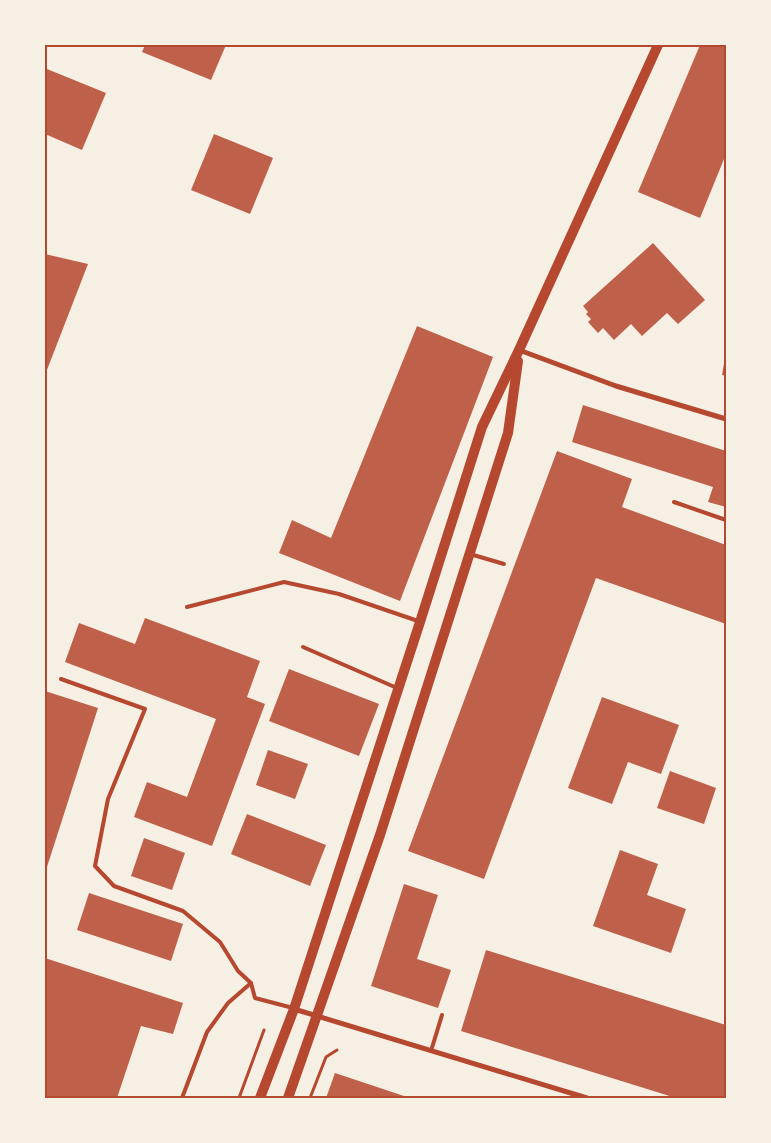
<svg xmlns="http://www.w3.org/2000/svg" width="771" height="1143" viewBox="0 0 771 1143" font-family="'Times New Roman',serif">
	<rect width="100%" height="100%" fill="#f6efe4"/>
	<!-- building -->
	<g fill="#bf614a">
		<path d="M145,45H226L211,80L142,52Z"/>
		<path d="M700,45H726V154L700,218L638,192Z"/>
		<path d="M47,69L106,93L82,150L45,134V73Z"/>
		<path d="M214,134L273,158L250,214L191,190Z"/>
		<path d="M653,243L705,300L678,324L667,313L642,336L631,324L614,340L603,328L598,333L588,322L591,319L586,314L588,312L583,306Z"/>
		<path d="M45,254L88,264L45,375Z"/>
		<path d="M417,326L493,357L400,601L279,553L292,520L331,538Z"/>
		<path d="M725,358H726V376L722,375Z"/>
		<path d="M583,405L726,451V507L708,502L713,487L572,442Z"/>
		<path d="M557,451L632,479L622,507L726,545V624L596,578L484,879L408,851Z"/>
		<path d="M145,618L260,661L247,697L265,704L212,846L134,817L147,782L187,797L216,719L65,662L79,623L135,644Z"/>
		<path d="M289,669L379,704L359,756L269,721Z"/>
		<path d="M45,691L98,708L47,867L45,866Z"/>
		<path d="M602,697L679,725L661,774L628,762L612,804L568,788Z"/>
		<path d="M268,750L308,764L295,799L256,785Z"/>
		<path d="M670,771L716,788L704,824L657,808Z"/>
		<path d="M247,814L326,845L310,886L231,854Z"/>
		<path d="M144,838L185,853L172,890L131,876Z"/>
		<path d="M620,850L658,864L647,895L686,909L671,953L593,926Z"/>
		<path d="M404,884L438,895L417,959L451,970L438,1008L371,986Z"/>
		<path d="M89,893L183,924L171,961L77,930Z"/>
		<path d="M486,950L726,1025V1098H676L461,1031Z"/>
		<path d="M45,958L183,1003L173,1034L141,1026L117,1098H45Z"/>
		<path d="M335,1073L410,1098H326Z"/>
	</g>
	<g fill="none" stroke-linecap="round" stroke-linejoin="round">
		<!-- path -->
		<g stroke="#b5482f" stroke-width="3">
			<path d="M239,1098L264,1030"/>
			<path d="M310,1098L326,1057L337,1050"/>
		</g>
		<!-- service -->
		<g stroke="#b5482f" stroke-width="4">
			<path d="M674,502L726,520"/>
			<path d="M470,554L504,564"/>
			<path d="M187,607L284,582L339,594L418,621"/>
			<path d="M303,647L397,688"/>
			<path d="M61,679L145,709L108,799L95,866L114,886L183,911L220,942L238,971L251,983L255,998L293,1008"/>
			<path d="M431,1051L442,1015"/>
			<path d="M182,1098L207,1032L228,1003L251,983"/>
		</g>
		<!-- minor -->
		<g stroke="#b5482f" stroke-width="5">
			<path d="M519,350L616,386L726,419"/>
			<path d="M294,1009L587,1098"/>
		</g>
		<!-- secondary -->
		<g stroke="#b5482f" stroke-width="10">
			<path d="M260,1098L294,1009L420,622L482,427L519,350L658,45"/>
			<path d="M288,1098L380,835L508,433L518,361"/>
		</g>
	</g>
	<!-- border -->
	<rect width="771" height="1143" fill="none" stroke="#f6efe4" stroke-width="92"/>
	<rect x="46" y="46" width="679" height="1051" fill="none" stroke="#b5482f" stroke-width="2"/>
</svg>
